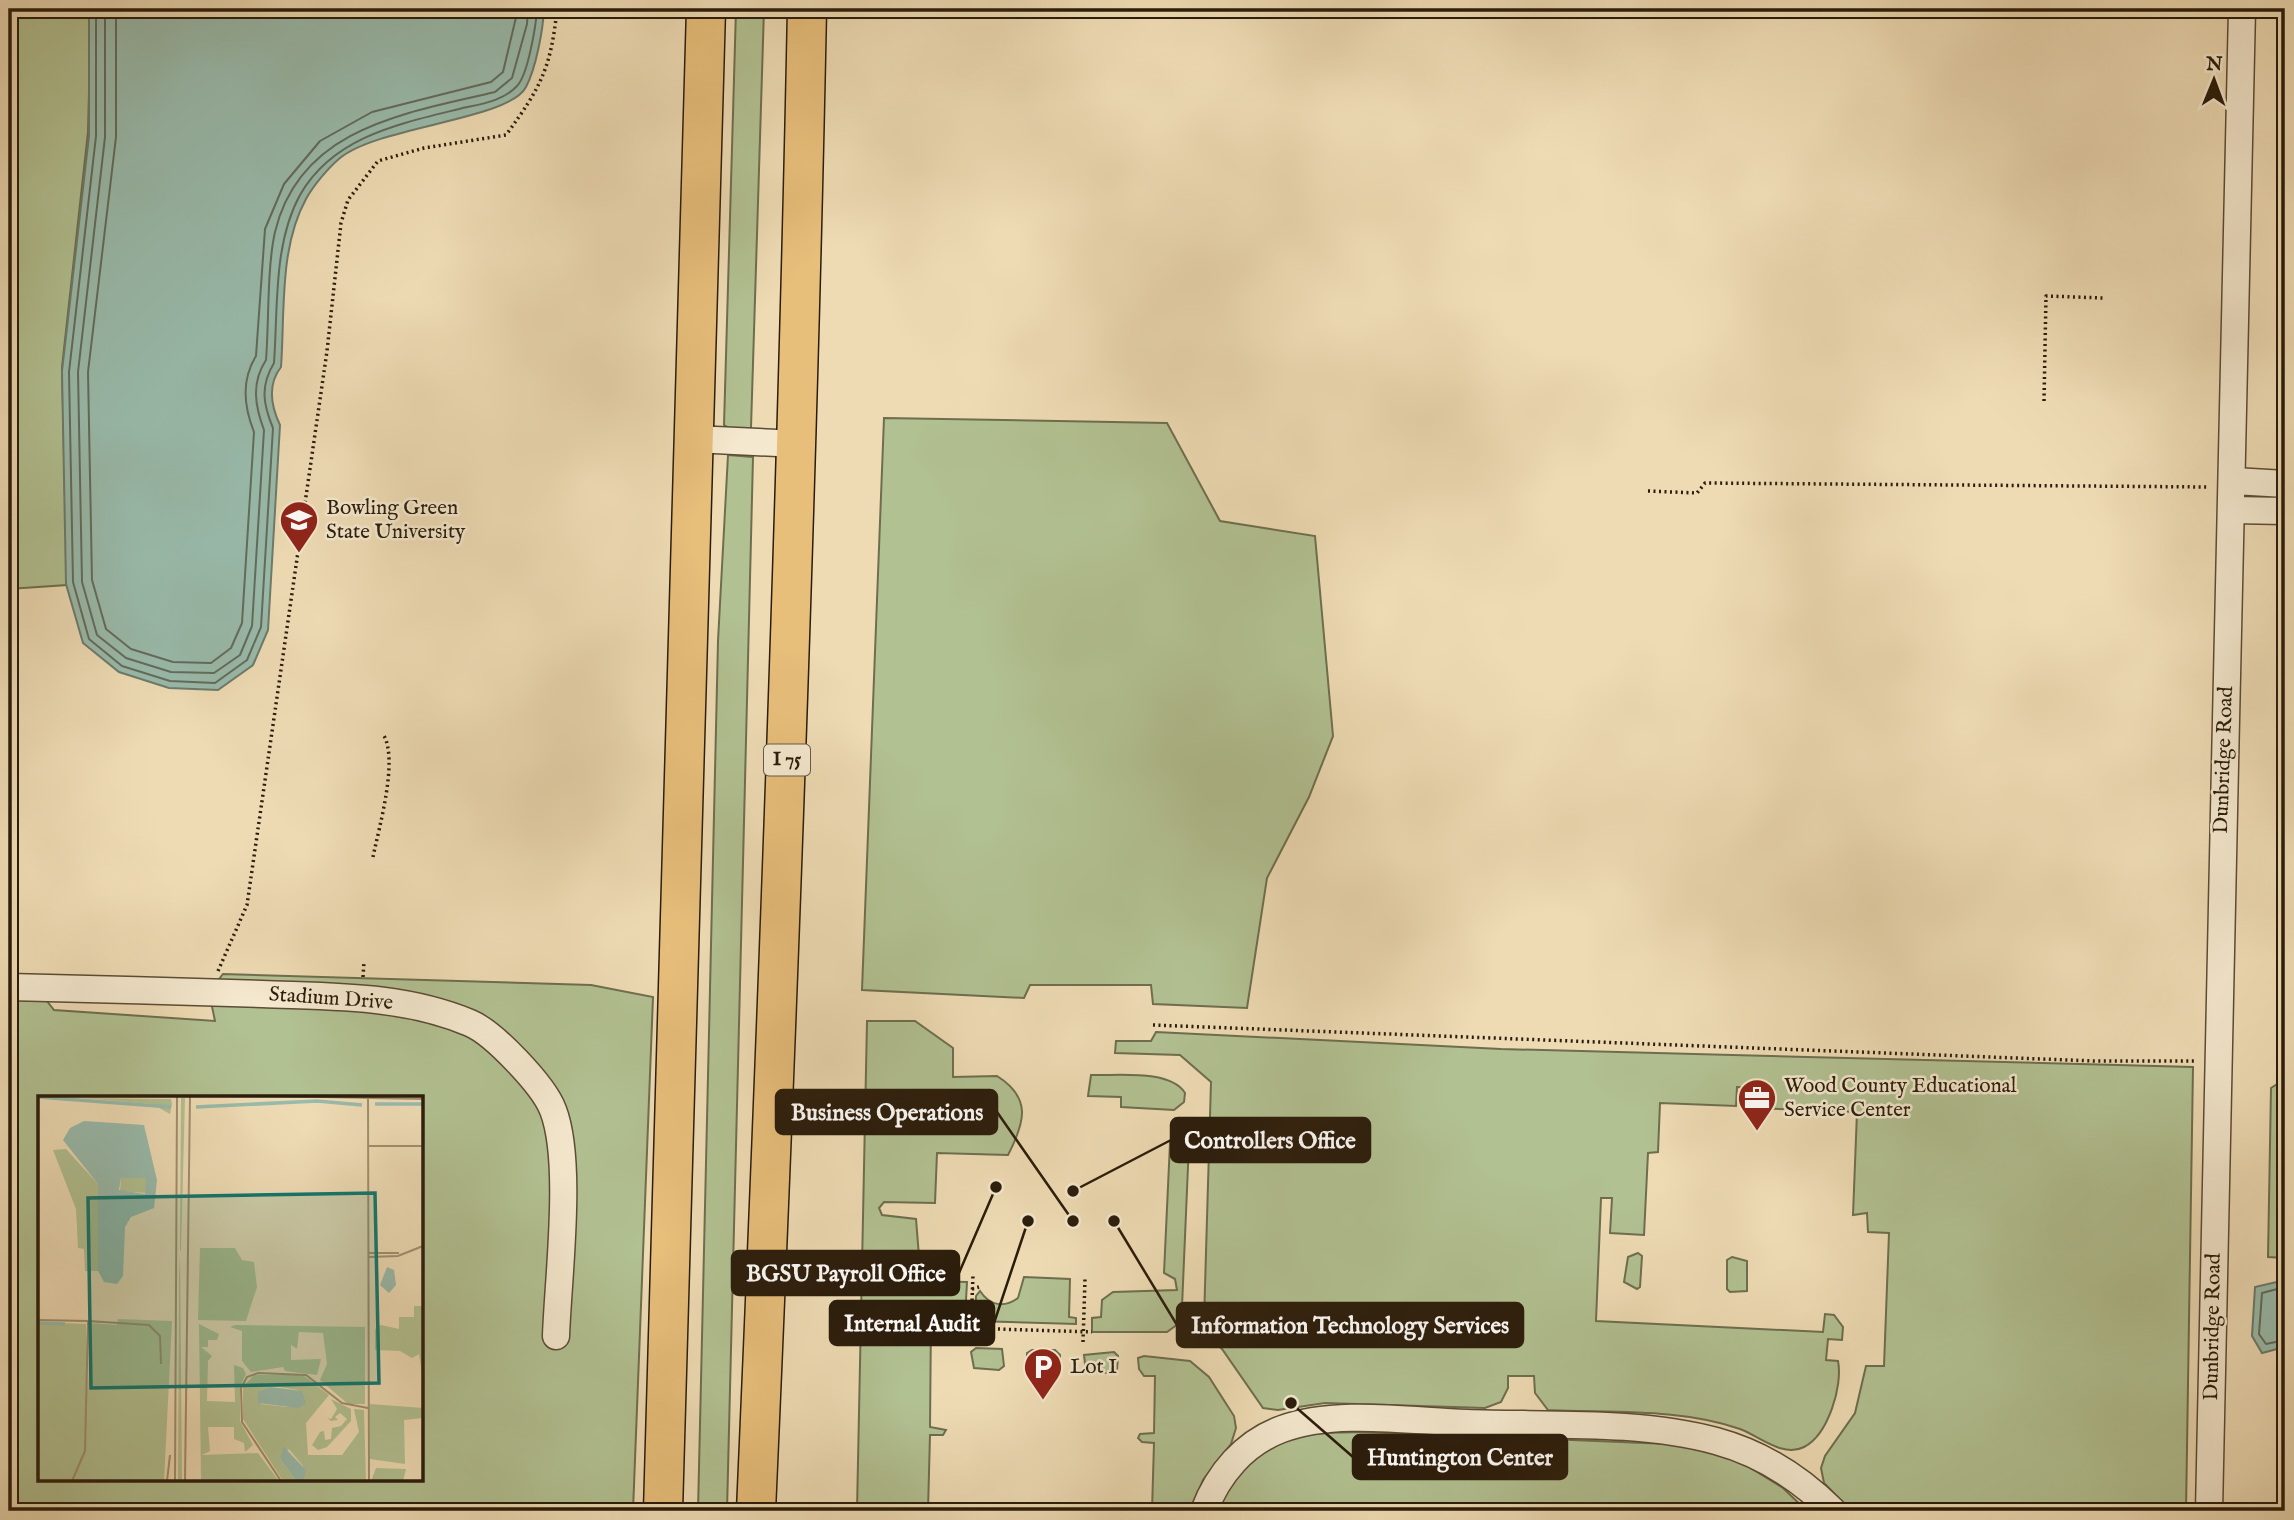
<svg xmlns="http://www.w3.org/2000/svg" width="2294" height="1520" viewBox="0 0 2294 1520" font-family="'IM FELL English',serif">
	<rect width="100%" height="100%" fill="#eedbb4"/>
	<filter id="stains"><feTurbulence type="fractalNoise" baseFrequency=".00286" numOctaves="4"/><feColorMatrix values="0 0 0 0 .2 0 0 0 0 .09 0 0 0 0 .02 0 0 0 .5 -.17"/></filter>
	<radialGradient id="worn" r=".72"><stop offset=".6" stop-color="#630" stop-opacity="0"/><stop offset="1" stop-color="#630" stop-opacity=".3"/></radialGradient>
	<!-- green -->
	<g fill="#b2c192" stroke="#6e6e4e" stroke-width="2" fill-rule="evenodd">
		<path d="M9,9H91L88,132L62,367L67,585L9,589Z"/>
		<path d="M736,9H764L751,428L736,432L724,425Z"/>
		<path d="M884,418L1167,423L1220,521L1315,536L1333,736L1309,797L1267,878L1247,1008L1153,1004L1151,985H1030L1024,998L862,990Z"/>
		<path d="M728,455L753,457L727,1511H698L718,641Z"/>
		<path d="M223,974L591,985L653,997L633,1511H9V999L43,996L54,1010L215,1021L209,992ZM40,1098H422V1480H40Z"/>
		<path d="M867,1021H915L953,1048V1077L997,1076C1032,1098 1025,1122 1008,1155L937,1153L935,1203L884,1202L879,1208L882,1215L916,1219L921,1281L967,1282L965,1318H931L930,1427L946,1430L943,1435H930L928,1511H857Z"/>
		<path d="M1156,1032L1501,1049L2193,1067L2186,1511H1851L1824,1483L1821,1468L1825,1456L1855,1413L1866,1366H1884L1889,1233L1868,1232L1867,1213L1853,1215L1857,1112L1754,1108L1755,1088L1737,1087L1736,1106L1660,1103L1658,1152L1648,1153L1644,1235L1610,1233L1612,1198H1601L1596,1321L1823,1332L1825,1314L1834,1315L1843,1327L1842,1340L1828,1339L1826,1360L1838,1361C1843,1386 1828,1435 1804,1447C1783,1458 1759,1436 1740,1429C1681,1408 1610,1413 1548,1410L1535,1393L1534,1376H1508V1388L1501,1402L1485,1408L1325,1403L1278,1410L1263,1408L1222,1349L1207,1335L1204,1321L1211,1082L1180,1055L1115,1053L1116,1041H1151Z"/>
		<path d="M1091,1075C1117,1076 1170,1069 1185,1093L1184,1102L1174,1110L1121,1107V1097L1088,1096Z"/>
		<path d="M2285,1079V1258L2268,1257L2271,1088Z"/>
		<path d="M1170,1143H1189L1182,1307L1178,1324L1167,1332H1092V1318L1101,1317L1102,1300L1113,1292L1177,1290L1175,1279L1164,1273Z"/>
		<path d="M1638,1253L1642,1256L1640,1287L1637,1289L1624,1282L1628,1257Z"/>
		<path d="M1732,1257L1747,1261V1291L1730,1292L1727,1289V1260Z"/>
		<path d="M1024,1277L1070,1279L1069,1317L1076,1318V1324L975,1321L976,1296L980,1291C990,1306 1004,1308 1018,1298Z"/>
		<path d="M976,1348L1002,1349L1004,1366L999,1370L974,1368L971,1352Z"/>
		<path d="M1032,1350H1055L1060,1355V1368L1056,1372L1031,1370L1027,1366V1353Z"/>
		<path d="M1114,1352L1118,1356L1117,1370L1112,1373L1086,1372L1084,1355Z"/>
		<path d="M1144,1356L1190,1361L1209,1377L1234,1416L1236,1428L1231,1444L1203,1480L1190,1511H1152L1154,1443L1142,1442L1138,1438L1140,1434L1154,1433L1155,1376H1144L1139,1369L1138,1358Z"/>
		<path d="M1354,1432L1513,1437L1518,1445L1524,1438L1693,1445L1744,1464L1783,1488L1807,1511H1218C1231,1476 1261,1446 1299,1436C1316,1432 1337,1433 1354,1432Z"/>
	</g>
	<!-- water -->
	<g fill="#99bbac" stroke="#6d7b6c" stroke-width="2">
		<path d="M89,9H544C543,30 536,68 526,87C509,120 379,126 340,158C328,168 313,186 306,199C279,248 285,313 281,367C267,385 271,406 280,425L268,630L253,665L218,690L169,688L119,672L83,643L66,584L62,371L89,136Z"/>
		<path d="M2285,1280V1347L2262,1353L2252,1336L2255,1287Z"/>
	</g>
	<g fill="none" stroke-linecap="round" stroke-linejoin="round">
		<!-- shore -->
		<g stroke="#626c5c" stroke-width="2">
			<path d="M96,9V136L69,372L73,582L89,639L122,666L170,681L215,683L247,660L261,627L273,428C263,404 260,386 274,363C278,309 273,244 300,195C333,137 398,124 459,109C480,104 502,102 517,86C528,75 536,25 537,9"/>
			<path d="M105,9V137L78,372L82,582L97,635L126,658L171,672L214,673L240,655L252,626L264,430C255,406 251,383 266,360C269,323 267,267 275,232C300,127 407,113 495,92L512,78L527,24L528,9"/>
			<path d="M116,9V137L88,372L92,580L106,629L131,649L173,662L211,663L231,648L242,623L254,432C244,407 241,380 256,356L265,229L284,184L320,141L372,112L491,82L503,72L518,9"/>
			<path d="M2285,1287L2262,1293L2259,1334L2266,1344L2285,1340"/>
		</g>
		<!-- minor casing -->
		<g stroke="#5b4c35" stroke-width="29">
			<g id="minor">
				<path d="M694,439L798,444"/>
				<path d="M2234,481L2285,484"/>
				<path d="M2232,510L2285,511"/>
				<path d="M9,987C93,989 178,991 262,994C334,997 403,995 470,1023C494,1033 544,1086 553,1110C573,1161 558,1278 556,1336"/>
				<path d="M1204,1511C1218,1474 1244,1443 1282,1429C1335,1409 1410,1421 1467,1423C1546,1426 1639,1420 1716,1441C1760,1453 1800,1478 1833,1511"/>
				<path d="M2209,1511C2218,1010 2232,510 2242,9"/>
			</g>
		</g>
		<!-- highway casing -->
		<g stroke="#2a1c0b" stroke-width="41">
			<g id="highway">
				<path d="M663,1511L706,9"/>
				<path d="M756,1511C778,1010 797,510 807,9"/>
			</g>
		</g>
		<!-- path -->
		<g stroke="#2a1c0b" stroke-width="3.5" stroke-dasharray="2 3.5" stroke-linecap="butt">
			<path d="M2044,401L2046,296L2104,298"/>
			<path d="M1648,491L1697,493L1705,483L2208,487"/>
			<path d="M373,857C379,827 399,759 383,734"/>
			<path d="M218,971L247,905L327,351L341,223L348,200L378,161L424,148L506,135C541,87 551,68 557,9"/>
			<path d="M363,977L364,962"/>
			<path d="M1153,1025L2094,1061H2197"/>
			<path d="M972,1289L979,1287"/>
			<path d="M932,1327L1092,1332"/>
			<path d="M971,1328L973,1275"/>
			<path d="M1083,1342L1085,1279"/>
		</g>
		<!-- minor -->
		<use href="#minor" stroke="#f4e8ce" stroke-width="26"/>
		<!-- highway -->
		<use href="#highway" stroke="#e7be7a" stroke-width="38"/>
	</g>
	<!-- icons -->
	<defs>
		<g id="university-pin" transform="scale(2.0125)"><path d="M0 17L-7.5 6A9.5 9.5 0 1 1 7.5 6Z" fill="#8f2418" stroke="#f4e8ce"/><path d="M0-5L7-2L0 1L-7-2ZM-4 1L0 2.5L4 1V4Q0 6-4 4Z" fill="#fff"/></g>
		<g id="office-pin" transform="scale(2.0125)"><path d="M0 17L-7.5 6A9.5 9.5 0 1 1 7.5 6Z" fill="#8f2418" stroke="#f4e8ce"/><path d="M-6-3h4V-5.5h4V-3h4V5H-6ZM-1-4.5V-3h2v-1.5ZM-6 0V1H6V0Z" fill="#fff"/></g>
		<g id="parking-pin" transform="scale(2.0125)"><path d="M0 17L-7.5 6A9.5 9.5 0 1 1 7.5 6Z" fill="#8f2418" stroke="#f4e8ce"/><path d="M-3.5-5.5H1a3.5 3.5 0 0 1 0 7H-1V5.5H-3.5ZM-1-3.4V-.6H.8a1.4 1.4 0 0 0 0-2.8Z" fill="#fff"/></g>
	</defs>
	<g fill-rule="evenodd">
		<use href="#university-pin" x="299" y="520"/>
		<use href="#office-pin" x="1757" y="1098"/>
		<use href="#parking-pin" x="1043" y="1367"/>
	</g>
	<g text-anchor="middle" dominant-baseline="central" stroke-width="5" stroke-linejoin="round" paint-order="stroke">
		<!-- shield labels -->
		<rect fill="#f4e8ce" stroke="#675946" stroke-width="2" x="764" y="744.5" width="46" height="31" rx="5"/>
		<g font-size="19" font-weight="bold" fill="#2a1c0b">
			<text x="787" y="760">I 75</text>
		</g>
		<!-- poi labels -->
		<g font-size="21" fill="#2a1c0b" stroke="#f4e8ce" text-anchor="start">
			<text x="326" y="508">Bowling Green<tspan x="326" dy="24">State University</tspan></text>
			<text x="1784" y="1086">Wood County Educational<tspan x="1784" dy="24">Service Center</tspan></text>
			<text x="1070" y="1367">Lot I</text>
		</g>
		<!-- street labels -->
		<g font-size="21" fill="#2a1c0b" stroke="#f4e8ce">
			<text transform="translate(2224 760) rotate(-88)">Dunbridge Road</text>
			<text transform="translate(331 999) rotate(4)">Stadium Drive</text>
			<text transform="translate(2213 1327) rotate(-89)">Dunbridge Road</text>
		</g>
	</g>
	<!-- overview -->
	<g transform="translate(38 1096)">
		<rect width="385" height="385" fill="#eedbb4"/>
		<path d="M44,2L133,3L134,8L132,18L114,8ZM143,2H147L143,154H142ZM28,53L60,88V175H47L46,153L40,152L38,113L15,54ZM83,82L108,81V97L82,95ZM162,152H197L204,164L216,166L219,191L208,225L160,224ZM142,157L144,385H140L141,181ZM376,210H385V284L381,258L374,262L362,255L337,254V233L343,229L361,233V221H376ZM80,223L134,225L126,385H0V226L48,228L50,296L52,227L79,229ZM161,228L181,238L179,244H170V251H163L174,260L170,265L169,305L197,306L196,269L205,272L208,278L202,291V325L215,349L207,356L206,347L196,343V331H170L172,355L164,359L220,357L241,385H163ZM197,229L327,231V308H310L282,284L289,268L285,237L261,236L259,253L253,249V264L283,263L279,279L247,275L245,271L213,276L204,265V235L192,231ZM216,279H265L291,299L268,327L270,359H304L321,336L316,313L326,314L328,385H265V370L251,353L242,363L258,385H245L205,323V291ZM232,291H242L260,294L249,311L223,308L222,294ZM293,303L313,313V325L289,351L280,354L274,349L282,336L286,335L287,344L293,343L294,332L303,330L309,323L302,317L297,321L300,324L293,325L289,322L293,323L299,313ZM332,308L385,312V322L366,324L367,368L332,363ZM338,372L368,373L365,385H333Z" fill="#b2c192" fill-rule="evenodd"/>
		<path d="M46,25L106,29L119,84L116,112L93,121L87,131L85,180L79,188L66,186L60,175V88L25,44L32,32ZM108,82L107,98L81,94L83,82ZM349,171L356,174L358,189L351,197L342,189ZM232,291L264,295L268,308L260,312L220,307V295ZM245,350L268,374L265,385H258L242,363Z" fill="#99bbac" fill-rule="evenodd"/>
		<path fill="none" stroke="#99bbac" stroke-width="3.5" d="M0,1L133,11M337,8H385M158,11L279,5L324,9M0,227L27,228"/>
		<path fill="none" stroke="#a08f70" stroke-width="2" d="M232,0L385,3M330,0L331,385M331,50H385M331,157H361M331,161L360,160L385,150M0,224L50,225L47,355L34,385M50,225L111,229L122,240L123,268M129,385L132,359M137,385L139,0M147,385L152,0M243,385L204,326L203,292L209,281L220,277L268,279L304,307L330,312"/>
		<path fill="#0f766e" fill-opacity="0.15" stroke="#0f766e" stroke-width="3.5" d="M337,97L341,287L53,292L50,102Z"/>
		<rect width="385" height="385" fill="none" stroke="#2a1c0b" stroke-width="3.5"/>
	</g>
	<!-- callouts -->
	<path fill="none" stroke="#2a1c0b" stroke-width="2.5" d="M1073 1221L997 1112M1073 1191L1171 1140M996 1187L959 1273M1028 1221L994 1323M1114 1221L1177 1325M1291 1403L1353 1457"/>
	<g fill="#2a1c0b" stroke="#f4e8ce" stroke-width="2.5">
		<circle cx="1073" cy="1221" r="7"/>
		<circle cx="1073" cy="1191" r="7"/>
		<circle cx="996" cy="1187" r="7"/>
		<circle cx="1028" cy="1221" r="7"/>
		<circle cx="1114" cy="1221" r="7"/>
		<circle cx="1291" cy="1403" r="7"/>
	</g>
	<g fill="#2a1c0b" stroke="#2a1c0b" stroke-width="2.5">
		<rect x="776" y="1090" width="221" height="44" rx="7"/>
		<rect x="1171" y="1118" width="199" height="44" rx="7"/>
		<rect x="732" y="1251" width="227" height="44" rx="7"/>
		<rect x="830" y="1301" width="164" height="44" rx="7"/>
		<rect x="1177" y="1303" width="346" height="44" rx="7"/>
		<rect x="1353" y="1435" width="214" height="44" rx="7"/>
	</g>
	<g font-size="23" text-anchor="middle" font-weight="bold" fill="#fff">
		<text x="887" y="1120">Business Operations</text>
		<text x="1270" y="1148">Controllers Office</text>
		<text x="846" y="1281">BGSU Payroll Office</text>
		<text x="912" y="1331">Internal Audit</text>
		<text x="1350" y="1333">Information Technology Services</text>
		<text x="1460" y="1465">Huntington Center</text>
	</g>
	<!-- margin -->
	<rect width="2294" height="1520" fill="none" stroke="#eedbb4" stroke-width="35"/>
	<rect x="10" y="10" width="2273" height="1499" fill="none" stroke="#2a1c0b" stroke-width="3.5"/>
	<rect x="18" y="18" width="2259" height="1485" fill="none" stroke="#2a1c0b" stroke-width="2"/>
	<!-- north arrow -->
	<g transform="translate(2214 80) rotate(1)" stroke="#f4e8ce" stroke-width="5" paint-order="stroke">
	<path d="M0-5L12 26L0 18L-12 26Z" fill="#2a1c0b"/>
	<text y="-10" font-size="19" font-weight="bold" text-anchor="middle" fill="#2a1c0b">N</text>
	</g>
	<rect width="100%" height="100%" filter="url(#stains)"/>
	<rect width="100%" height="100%" fill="url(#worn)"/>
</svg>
